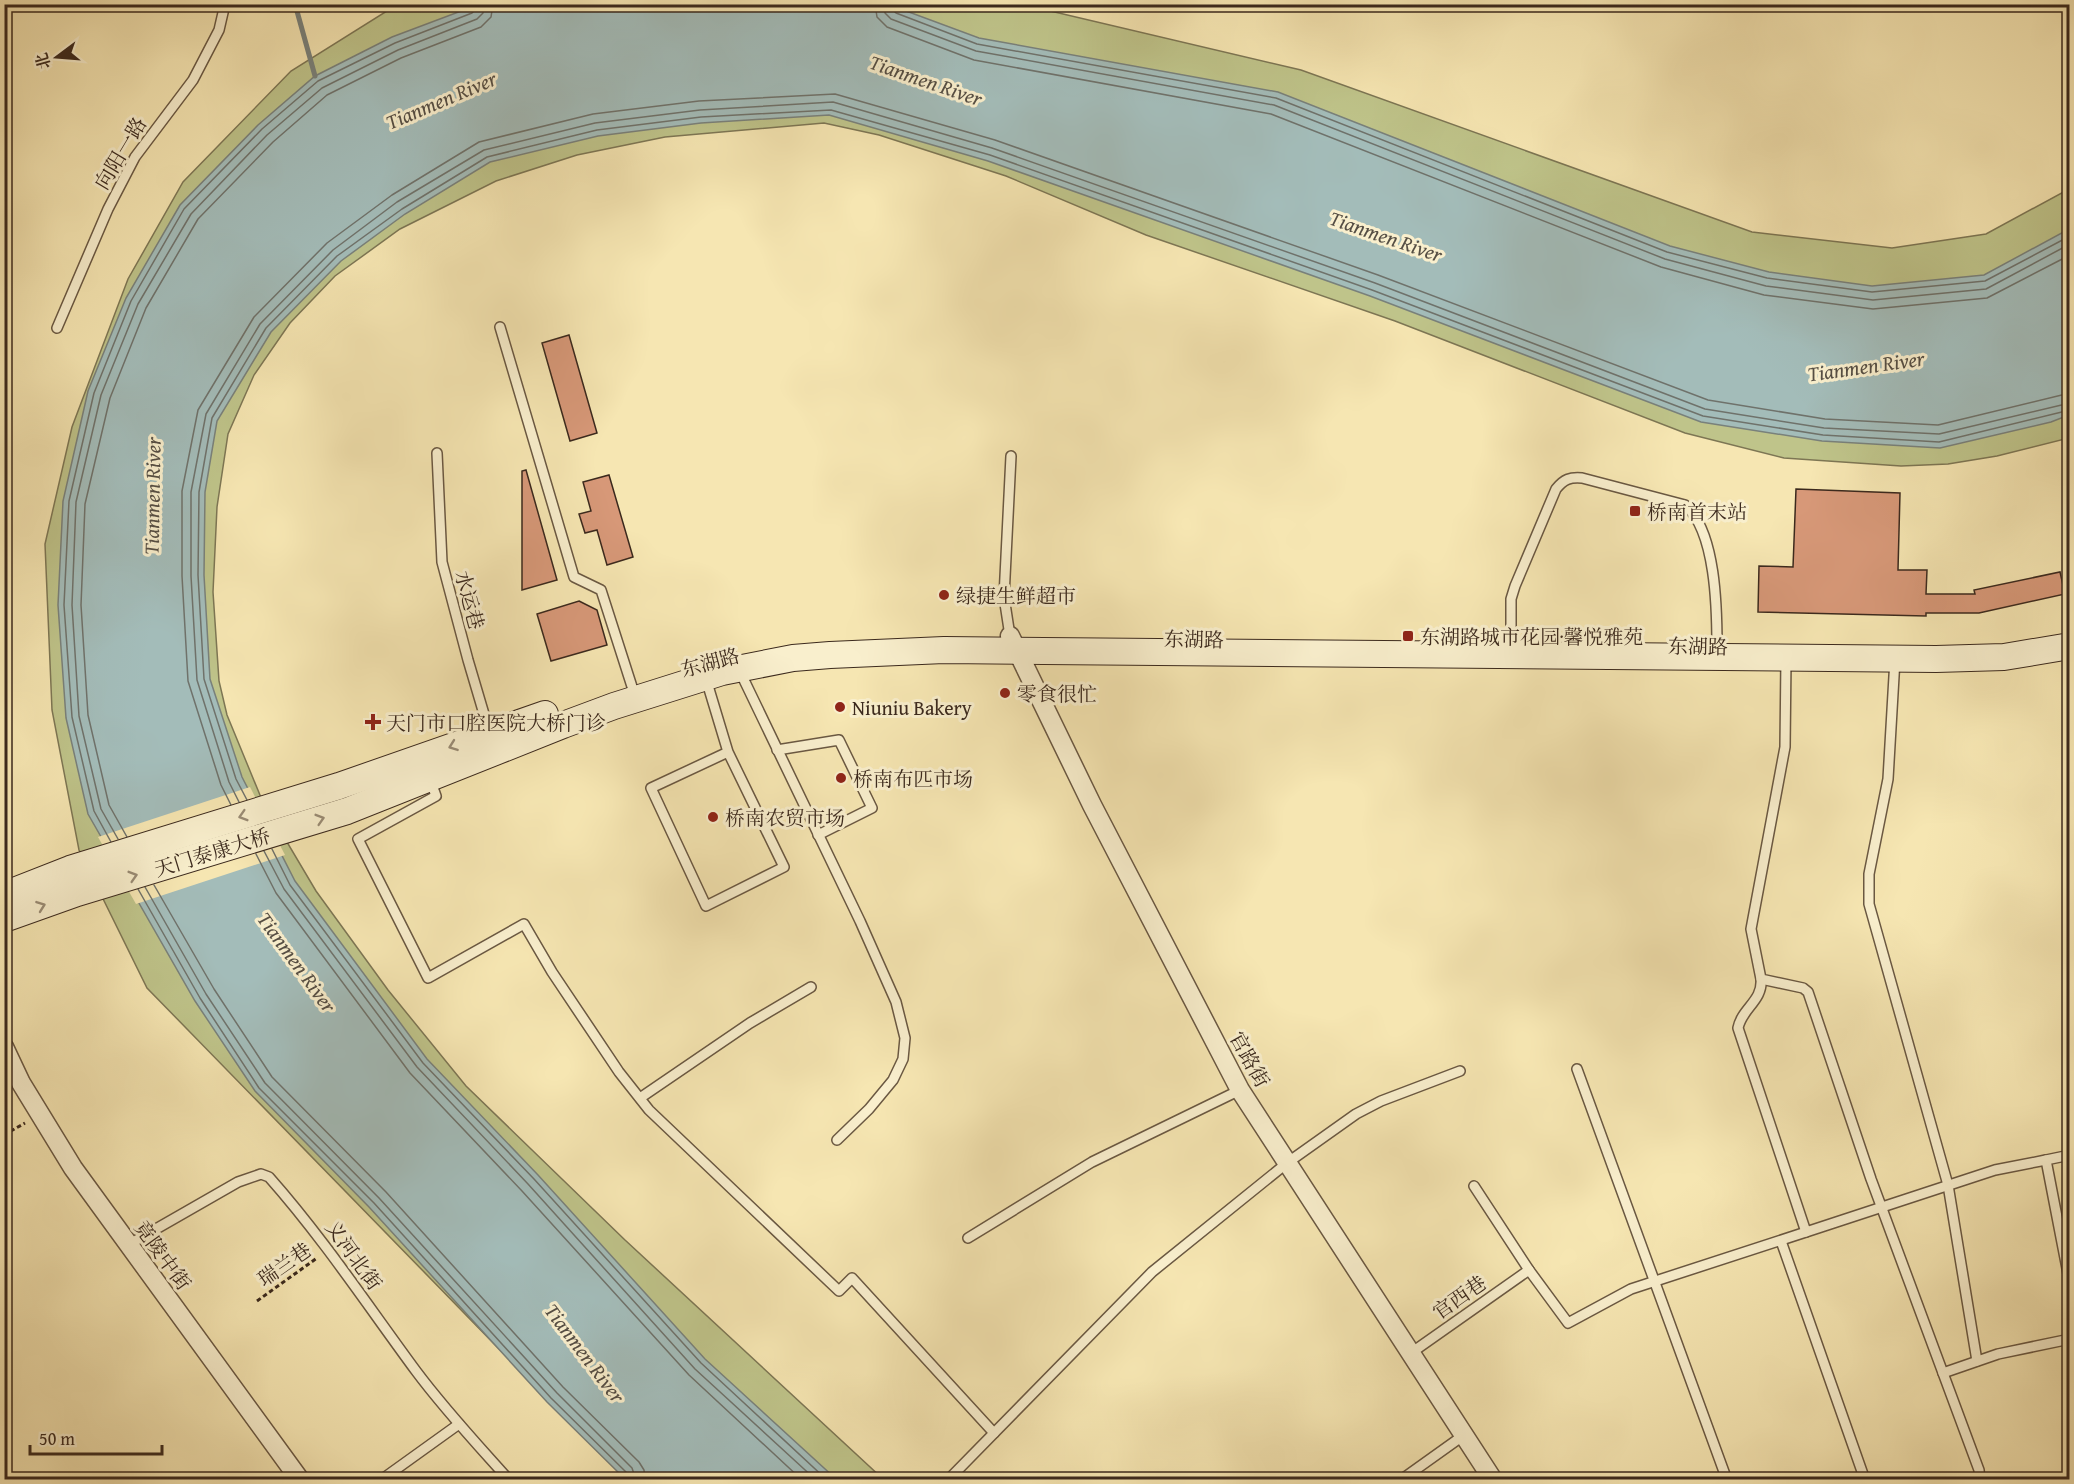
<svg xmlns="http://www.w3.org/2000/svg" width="2074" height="1484" viewBox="0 0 2074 1484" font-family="'Gentium Book Plus','Noto Serif SC',serif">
	<rect width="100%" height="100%" fill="#f6e6b2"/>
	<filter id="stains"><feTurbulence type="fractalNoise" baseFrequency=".00333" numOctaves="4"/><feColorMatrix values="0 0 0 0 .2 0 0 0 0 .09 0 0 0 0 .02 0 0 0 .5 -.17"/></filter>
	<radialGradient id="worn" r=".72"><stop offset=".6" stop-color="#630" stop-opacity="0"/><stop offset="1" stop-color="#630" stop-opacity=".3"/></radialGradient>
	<!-- green -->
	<path fill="#bfc48a" stroke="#7d7654" stroke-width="1.5" d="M398,4L1025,5L1301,70L1752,232L1892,248L1986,234L2069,189V438L1997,456L1948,464L1901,466L1784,458L1685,433L1395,321L1146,235L1006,176L879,135L824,123L665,137L577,155L496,181L400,229L335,276L290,323L254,375L228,434L217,507L213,592L219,681L227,715L262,800L316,891L388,990L466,1086L625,1240L883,1479H626L147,988L79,850L52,710L45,544L72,427L128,279L183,182L291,71Z"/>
	<!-- water -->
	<path fill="#a3bcb9" stroke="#79817b" stroke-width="1.5" d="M477,5H890L979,38L1278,92L1670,246L1769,272L1872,286L1984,275L2069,229V415L2051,422L1940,448L1822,441L1701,422L1370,296L988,161L829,115L701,123L598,136L490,162L405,214L341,261L271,332L217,421L205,492L204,575L210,679L242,777L295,881L427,1059L538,1175L705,1359L836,1479H625L547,1402L369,1207L255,1091L195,1001L88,814L66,718L58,605L63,501L88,391L126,298L180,205L258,125L315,76L392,37Z"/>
	<!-- pier -->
	<path fill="#f6e6b2" d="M250,787L285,855L136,904L98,837Z"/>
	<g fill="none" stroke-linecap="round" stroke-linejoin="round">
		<!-- shore -->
		<g stroke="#6f726b" stroke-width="1.5">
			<path d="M875,4L877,17L887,27L974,60L1271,114L1661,267L1764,295L1873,309L1987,298L2070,255"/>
			<path d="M884,4L885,13L891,19L976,51L1274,105L1665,259L1766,286L1873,300L1986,289L2070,244"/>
			<path d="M891,4L892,9L896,13L977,44L1276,98L1667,252L1767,278L1872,292L1985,281L2070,236"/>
			<path d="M247,800L236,779L204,679L198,575L199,492L212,418L266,328L337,256L402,209L487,157L597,130L701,117L831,110L990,155L1372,290L1703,416L1823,435L1939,442L2070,410"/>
			<path d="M239,802L229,782L197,680L191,576V492L206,414L260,324L333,250L397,202L484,150L595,123L700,110L833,102L992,148L1375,283L1705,409L1824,428L1939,434L2070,403"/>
			<path d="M231,805L221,785L188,681L182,576V491L198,410L254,317L327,243L392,195L479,142L593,114L699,101L835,94L995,140L1378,275L1708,400L1825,419L1938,425L2070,393"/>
			<path d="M127,837L109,805L88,715L81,605L85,504L110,398L146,308L198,219L273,142L327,95L401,58L481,27L491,17L493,4"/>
			<path d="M118,839L101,809L79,716L72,605L76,502L101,395L138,304L191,214L267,135L322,88L398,50L477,19L483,13L484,4"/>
			<path d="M111,842L94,811L72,717L64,605L69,501L94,393L131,301L184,209L262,129L318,81L395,43L472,13L476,9L477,4"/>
			<path d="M272,849L290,885L423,1063L534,1179L701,1363L827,1480"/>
			<path d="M264,851L284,889L417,1067L528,1184L695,1369L816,1480"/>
			<path d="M256,854L276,893L410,1073L522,1191L689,1375L802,1480"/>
			<path d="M154,885L214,989L272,1077L386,1192L563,1387L639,1462L644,1470L645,1480"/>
			<path d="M145,887L206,994L265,1083L379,1198L557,1393L632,1468L636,1480"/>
			<path d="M138,889L200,998L259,1088L374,1203L551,1398L627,1473L629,1480"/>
		</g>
		<!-- stream -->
		<path stroke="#79817b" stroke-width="5" d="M295,4L315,76"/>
	</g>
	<!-- building -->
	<g fill="#d79878" stroke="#3b291d" stroke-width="1.5">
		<path d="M569,335L597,433L570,441L542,343Z"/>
		<path d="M526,470L557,580L522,590V471Z"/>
		<path d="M609,475L633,557L607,565L597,530L585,533L579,514L591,511L583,482Z"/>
		<path d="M1796,489L1900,493L1898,570H1927L1926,594H1975L1974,590L2060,572L2065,594L1979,613H1926V616L1758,612L1759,566L1793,567Z"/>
		<path d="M579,601L597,610L607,645L551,661L537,614Z"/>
	</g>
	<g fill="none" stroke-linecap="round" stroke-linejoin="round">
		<!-- service casing -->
		<g stroke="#6a5842" stroke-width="12">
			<g id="service">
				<path d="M500,327L574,577L601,590L635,696"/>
				<path d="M57,328L108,209L135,157L193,80L219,30L225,4"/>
				<path d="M437,453L442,562L468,660L489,731"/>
				<path d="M1010,636L1004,597L1011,456"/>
				<path d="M1511,644V599L1515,586L1556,489C1564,479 1570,477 1582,478L1685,505C1716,531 1717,609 1717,647"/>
				<path d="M732,655L860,921L896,1002L905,1038L903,1059L893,1080L869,1109L837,1140"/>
				<path d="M1786,659L1785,747L1751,929L1761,979L1803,988L1808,992L1871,1179L1979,1470L1980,1480"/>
				<path d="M1895,659L1888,779L1869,874V904L1948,1185L1977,1361"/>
				<path d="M706,679L728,752L784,867L706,906L651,788L728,752"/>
				<path d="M777,750L839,740L872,808L818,835"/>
				<path d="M430,779L436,796L358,839L428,978L524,924L552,972L619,1072L649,1110L839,1291L852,1278L994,1433"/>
				<path d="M1761,979C1763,1001 1742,1008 1738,1028L1806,1232L1995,1170L2046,1160"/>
				<path d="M1577,1069L1727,1480"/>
				<path d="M640,1098L750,1023L811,987"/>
				<path d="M2070,1155L2046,1160L2070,1284"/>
				<path d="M1474,1186L1529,1270L1568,1323L1631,1289L1806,1232"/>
				<path d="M968,1238L1092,1162L1240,1090"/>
				<path d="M1781,1241L1865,1480"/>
				<path d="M128,1245L238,1182L261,1174L269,1177C323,1238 368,1306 416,1371C445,1410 477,1444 509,1480"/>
				<path d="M1411,1353L1529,1270"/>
				<path d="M1943,1373L1998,1354L2070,1339"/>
				<path d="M381,1480L459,1424"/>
				<path d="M948,1480L1152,1272L1287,1163L1356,1114L1381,1101L1460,1071"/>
				<path d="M1401,1480L1464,1435"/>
			</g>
		</g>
		<!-- minor casing -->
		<g stroke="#6a5842" stroke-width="21">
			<g id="minor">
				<path d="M1010,636L1092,805L1240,1090L1493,1480"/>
				<path d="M4,1047L21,1083L73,1168L300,1480"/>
			</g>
		</g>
		<!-- secondary casing -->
		<g stroke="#3b291d" stroke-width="28">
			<g id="secondary">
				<path d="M4,895L70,869L339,786L545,714"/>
				<path d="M4,919L77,893L347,811L563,725L614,706L722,672L793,658L830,655L944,650L1936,659L2004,657L2070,646"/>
			</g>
		</g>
		<!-- path -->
		<g stroke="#3b291d" stroke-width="3" stroke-dasharray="4.5 3" stroke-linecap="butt">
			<path d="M4,1135L25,1123"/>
			<path d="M257,1301L317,1258"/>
		</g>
		<!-- service -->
		<use href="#service" stroke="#f9efcd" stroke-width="9"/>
		<!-- minor -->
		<use href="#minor" stroke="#f9efcd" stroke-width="18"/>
		<!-- secondary -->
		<use href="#secondary" stroke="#f9efcd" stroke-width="26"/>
	</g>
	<!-- one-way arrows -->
	<defs><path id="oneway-chevron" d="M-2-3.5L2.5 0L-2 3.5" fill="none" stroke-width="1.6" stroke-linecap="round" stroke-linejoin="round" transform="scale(1.5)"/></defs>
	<g stroke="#9a8c75">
		<use href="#oneway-chevron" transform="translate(453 746) rotate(160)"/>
		<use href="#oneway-chevron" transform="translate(243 816) rotate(163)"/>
		<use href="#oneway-chevron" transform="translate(320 819) rotate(-17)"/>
		<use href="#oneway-chevron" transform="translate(133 876) rotate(-17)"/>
		<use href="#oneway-chevron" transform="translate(41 906) rotate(-20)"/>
	</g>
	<!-- markers -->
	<g fill="#8f2418" stroke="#f9efcd" stroke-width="2">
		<rect x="1629" y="505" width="12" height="12" rx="3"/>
		<circle cx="944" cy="595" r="6"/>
		<rect x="1402" y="630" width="12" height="12" rx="3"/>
		<circle cx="1005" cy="693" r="6"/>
		<circle cx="840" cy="707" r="6"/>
		<path d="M370 713h6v6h6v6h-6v6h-6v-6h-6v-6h6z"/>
		<circle cx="841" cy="778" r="6"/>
		<circle cx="713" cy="817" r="6"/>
	</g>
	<g text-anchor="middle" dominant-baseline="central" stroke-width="6" stroke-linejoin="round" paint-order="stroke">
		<!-- street labels -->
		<g font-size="20" fill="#3b291d" stroke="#f9efcd">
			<text transform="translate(120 153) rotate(-59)">向阳一路</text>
			<text transform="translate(470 600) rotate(75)">水运巷</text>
			<text transform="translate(1194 639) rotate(1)">东湖路</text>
			<text transform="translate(1698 646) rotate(1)">东湖路</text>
			<text transform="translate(710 662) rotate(-15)">东湖路</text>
			<text transform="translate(212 852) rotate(-17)">天门泰康大桥</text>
			<text transform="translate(1250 1059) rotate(61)">官路街</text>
			<text transform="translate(163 1255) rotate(54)">竟陵中街</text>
			<text transform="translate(354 1255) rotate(54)">义河北街</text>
			<text transform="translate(284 1264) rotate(-35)">瑞兰巷</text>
			<text transform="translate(1459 1297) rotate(-35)">官西巷</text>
		</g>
		<!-- poi labels -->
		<g font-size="20" fill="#3b291d" stroke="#f9efcd" text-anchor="start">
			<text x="1647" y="511">桥南首末站</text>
			<text x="956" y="595">绿捷生鲜超市</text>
			<text x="1420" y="636">东湖路城市花园·馨悦雅苑</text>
			<text x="1017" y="693">零食很忙</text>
			<text x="852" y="707">Niuniu Bakery</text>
			<text x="386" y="722">天门市口腔医院大桥门诊</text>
			<text x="853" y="778">桥南布匹市场</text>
			<text x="725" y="817">桥南农贸市场</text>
		</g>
		<!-- water labels -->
		<g font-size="21" font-style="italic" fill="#554e44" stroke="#f9efcd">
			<text transform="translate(926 80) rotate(19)">Tianmen River</text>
			<text transform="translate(441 100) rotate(-23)">Tianmen River</text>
			<text transform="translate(1386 236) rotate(19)">Tianmen River</text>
			<text transform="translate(1866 366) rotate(-8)">Tianmen River</text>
			<text transform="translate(152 496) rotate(-89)">Tianmen River</text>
			<text transform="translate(297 962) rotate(54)">Tianmen River</text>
			<text transform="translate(585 1353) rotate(53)">Tianmen River</text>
		</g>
	</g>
	<!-- margin -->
	<rect width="2074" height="1484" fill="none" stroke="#f6e6b2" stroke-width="24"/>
	<rect x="6" y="6" width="2062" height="1472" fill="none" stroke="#3b291d" stroke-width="3"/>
	<rect x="12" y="12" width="2050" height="1460" fill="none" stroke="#3b291d" stroke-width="1.5"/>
	<!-- north arrow -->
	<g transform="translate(57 57) rotate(254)" stroke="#f9efcd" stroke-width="4.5" paint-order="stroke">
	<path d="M0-4.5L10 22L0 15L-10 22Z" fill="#3b291d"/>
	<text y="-9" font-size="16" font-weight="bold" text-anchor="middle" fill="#3b291d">北</text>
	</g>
	<!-- scale -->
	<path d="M30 1445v9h132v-9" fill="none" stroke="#3b291d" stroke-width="3"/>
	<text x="39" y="1445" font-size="18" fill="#3b291d" stroke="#f9efcd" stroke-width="4.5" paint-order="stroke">50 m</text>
	<rect width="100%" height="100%" filter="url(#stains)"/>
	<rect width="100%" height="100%" fill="url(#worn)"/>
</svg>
